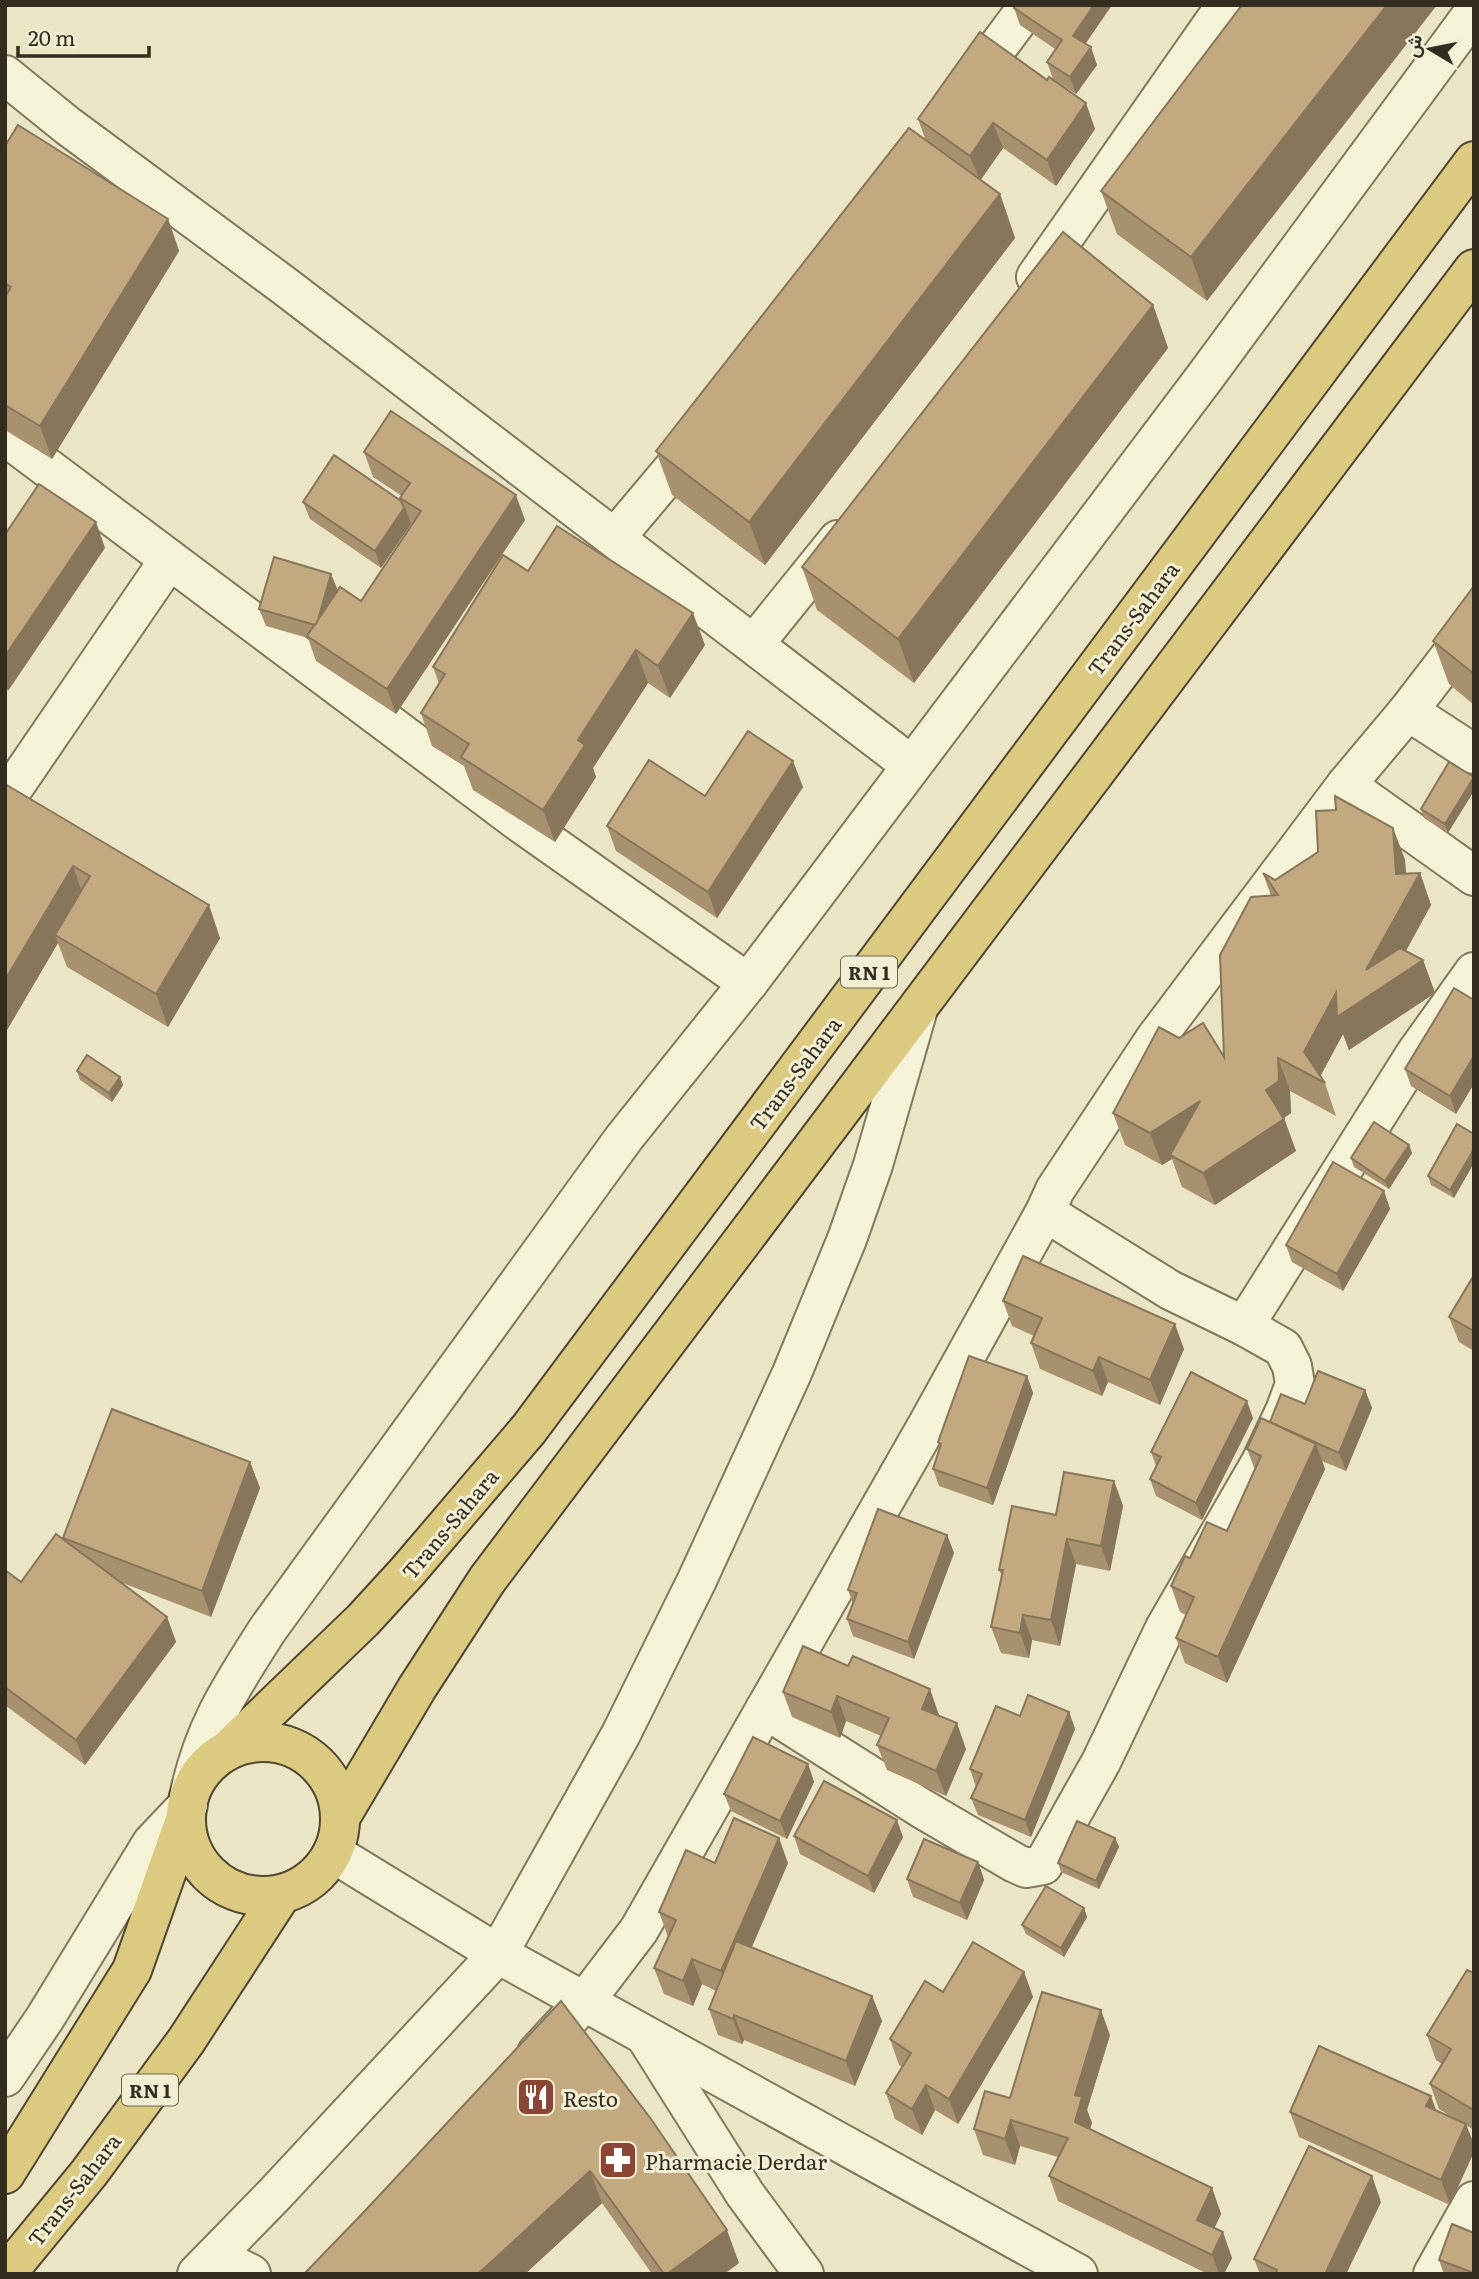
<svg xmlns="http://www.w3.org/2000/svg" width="1479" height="2279" viewBox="0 0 1479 2279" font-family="Literata,Vazirmatn,serif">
	<rect width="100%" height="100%" fill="#e9e5c5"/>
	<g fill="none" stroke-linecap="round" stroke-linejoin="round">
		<!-- minor casing -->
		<g stroke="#82785d" stroke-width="42">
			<g id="minor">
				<path d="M5,75L68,126L282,284L911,765"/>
				<path d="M968,87L1029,5"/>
				<path d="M1036,277L1226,5"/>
				<path d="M5,436L518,821L748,983"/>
				<path d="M615,538L699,438"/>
				<path d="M754,644L838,540"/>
				<path d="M1408,711L1474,754"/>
				<path d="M1346,785L1474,876"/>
				<path d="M5,800L169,560"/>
				<path d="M1045,1212L1170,1290L1244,1326L1416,1053L1474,972"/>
				<path d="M765,1709L921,1808L1015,1863L1026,1868L1043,1865L1101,1762L1165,1628L1261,1462L1285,1411L1295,1384L1292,1366L1283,1348L1244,1326"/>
				<path d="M189,1797C203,1728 231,1687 268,1629L624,1138L748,983L1205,377L1474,12"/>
				<path d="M333,1853L498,1954L1078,2274"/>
				<path d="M646,2037L745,2194L804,2274"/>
				<path d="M537,2053L585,2001L639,1930L928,1424L1045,1212L1055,1190L1155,1039L1346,785L1408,711L1474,625"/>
				<path d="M5,2077L45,2018L152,1843L188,1805"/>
				<path d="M215,2256L251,2274"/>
				<path d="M197,2274L275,2194L498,1954L621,1734L697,1580L792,1373L847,1239L873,1165L918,1009"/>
				<path d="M1433,2274L1474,2201"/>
			</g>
		</g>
		<!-- trunk casing -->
		<g stroke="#504631" stroke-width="42">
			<g id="trunk">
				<circle cx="263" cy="1819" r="77"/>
				<path d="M227,1751L363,1620L407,1572L529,1429L1474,161"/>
				<path d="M340,1818L417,1688L487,1580L1474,269"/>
				<path d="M5,2174L132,1970L186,1817"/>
				<path d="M6,2274L89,2173L186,2041L281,1895"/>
			</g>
		</g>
		<!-- minor -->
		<use href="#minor" stroke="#f4f2d7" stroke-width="38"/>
		<!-- trunk -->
		<use href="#trunk" stroke="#dbca80" stroke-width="38"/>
	</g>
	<!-- wall -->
	<g fill="#a7916e">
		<path d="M1016,5H1112L1085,44L1097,65L1076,94L1053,79L1047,62L1055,49L1020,25L1014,8Z"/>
		<path d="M1242,5L1207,301L1117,234L1101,191Z"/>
		<path d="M918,119L1095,129L1056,186L1003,148L980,180L1000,194L1015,238L765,565L672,495L656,451L926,141Z"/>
		<path d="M5,146L168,219L179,251L52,459L5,430Z"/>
		<path d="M1153,305L1168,348L914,683L817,610L802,567Z"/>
		<path d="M364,452L525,520L396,714L316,661L308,638L266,626L259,609L331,574L338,591L361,601L412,525L411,524L381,568L310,519L303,502L401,501L400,498L402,496L373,477Z"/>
		<path d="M528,571L705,645L670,698L648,683L593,768L596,777L555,842L473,790L464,766L432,746L421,713L439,684L433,667Z"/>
		<path d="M1474,586V705L1449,684L1433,641Z"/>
		<path d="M1449,762L1448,833L1424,818L1421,809Z"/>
		<path d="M5,784L220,938L168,1027L67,967L58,943L7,1030L5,1029Z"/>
		<path d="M803,787L717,918L616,851L607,826L705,796Z"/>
		<path d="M1393,828L1405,860L1406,873H1420L1431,905L1406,951L1423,960L1435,993L1349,1050L1343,1034L1320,1077L1325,1083L1336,1116L1290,1091L1291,1113L1284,1118L1296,1151L1215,1205L1182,1187L1172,1159L1162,1165L1125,1145L1113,1113L1179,1038L1224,1057L1271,896L1263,873L1275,880Z"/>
		<path d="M1454,988L1456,1114L1411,1086L1405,1069Z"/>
		<path d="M77,1071L120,1077L123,1085L112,1102L80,1080Z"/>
		<path d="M1457,1124L1454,1198L1431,1185L1428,1176Z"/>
		<path d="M1409,1145L1412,1153L1389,1189L1354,1167L1351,1158Z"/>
		<path d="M1384,1191L1390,1209L1343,1291L1292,1262L1286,1245Z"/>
		<path d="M1474,1275V1351L1459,1342L1449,1317Z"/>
		<path d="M1003,1301L1184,1349L1160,1405L1108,1382L1102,1396L1040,1369L1031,1343L1034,1336L1012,1326Z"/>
		<path d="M1027,1376L1033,1393L993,1505L939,1486L933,1469L940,1448L938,1442Z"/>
		<path d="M1365,1390L1372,1408L1346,1471L1322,1461L1325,1469L1227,1683L1185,1663L1176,1638L1186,1615L1180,1612L1171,1586L1190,1558L1227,1531L1255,1470L1247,1449L1270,1422L1305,1404Z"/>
		<path d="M1253,1418L1202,1520L1156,1496L1150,1479L1156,1466L1151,1452Z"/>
		<path d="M250,1462L260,1488L211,1617L120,1582L167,1617L176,1642L85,1765L5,1705V1570L21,1582L64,1540L63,1538Z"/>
		<path d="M1114,1481L1123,1506L1110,1571L1076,1564L1060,1646L1032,1640L1029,1658L1001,1653L991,1627L1002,1576L999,1570L1056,1515Z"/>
		<path d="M947,1535L954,1553L914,1659L853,1636L847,1619L853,1604L848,1590Z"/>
		<path d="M803,1646L939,1715V1716L966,1749L946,1796L887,1770L877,1745L881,1736L846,1721L840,1738L792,1717L783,1692Z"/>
		<path d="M1069,1712L1075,1729L1031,1837L978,1815L971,1798L976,1787L970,1769L1020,1716Z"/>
		<path d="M808,1764L814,1782L787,1839L731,1811L724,1794Z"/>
		<path d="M794,1836L903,1837L874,1893L800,1854Z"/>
		<path d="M1115,1838L1119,1847L1099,1889L1061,1872L1058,1863Z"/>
		<path d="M978,1862L984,1880L967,1920L913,1897L907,1879Z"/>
		<path d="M715,1863H788L752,1947L872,1996L882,2021L855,2086L744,2040L742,2044L718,2035L709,2009L716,1991L702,1984L693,2006L664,1994L654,1968L668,1937L659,1912Z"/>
		<path d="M1084,1908L1087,1917L1064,1957L1026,1934L1022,1925Z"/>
		<path d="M1024,1972L1033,1997L958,2124L935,2110L922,2135L895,2119L886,2093L902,2067L899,2065L890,2039L943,1992Z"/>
		<path d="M1474,1973V2130L1467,2126L1450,2205L1299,2137L1290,2112L1436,2110L1453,2118L1439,2109L1430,2084L1442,2064L1436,2060L1427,2035Z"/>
		<path d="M561,2001L739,2263L724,2274H652L602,2203L525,2274H304L362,2214Z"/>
		<path d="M1110,2035L1087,2110L1092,2123L1090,2129L1212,2188L1221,2214L1214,2228L1232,2258L1224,2274H1208L1058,2201L1049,2176L1058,2157L1020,2146L1015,2165L983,2155L974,2129L1010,2098Z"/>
		<path d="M1381,2202L1346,2274H1260L1254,2259Z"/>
		<path d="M1439,2260L1474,2274H1444Z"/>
	</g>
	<!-- shaded-wall -->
	<g fill="#88765a">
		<path d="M1094,5H1112L1079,53L1073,36Z"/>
		<path d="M1387,5H1437L1207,301L1191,257Z"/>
		<path d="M1091,47L1097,65L1076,94L1070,77Z"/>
		<path d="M1086,103L1095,129L1056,186L1047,160Z"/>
		<path d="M993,123L1003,148L980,181L970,156Z"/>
		<path d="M1000,194L1015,238L765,565L749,522Z"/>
		<path d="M168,219L179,251L52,459L40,426Z"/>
		<path d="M1153,305L1168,348L914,683L898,639Z"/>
		<path d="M516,495L525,520L396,714L387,689Z"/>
		<path d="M405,507L411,524L381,568L375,551Z"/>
		<path d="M96,522L105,548L8,691L5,684V656Z"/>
		<path d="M331,574L338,591L316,625Z"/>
		<path d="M693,613L705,645L670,698L658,666Z"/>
		<path d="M636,650L648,683L593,768L596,777L555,842L543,810L578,740Z"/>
		<path d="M793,761L803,787L717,918L708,892Z"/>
		<path d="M1474,777V791L1448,833L1445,824Z"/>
		<path d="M1393,828L1405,860L1407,896L1420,873L1431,905L1388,983L1423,960L1435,993L1349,1050L1343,1034L1318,1080L1304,1052L1336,993L1366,970L1396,874Z"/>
		<path d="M73,866L84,898L55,935L58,943L7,1030L5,1026V980Z"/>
		<path d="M209,905L220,938L168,1027L156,994Z"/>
		<path d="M1474,1056V1084L1456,1114L1450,1096Z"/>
		<path d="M1278,1058L1290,1091L1291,1113L1278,1122L1266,1090Z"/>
		<path d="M120,1077L123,1085L112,1102L109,1093Z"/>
		<path d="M1200,1101L1170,1155L1172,1159L1162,1165L1150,1133Z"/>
		<path d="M1284,1119L1296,1151L1215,1205L1203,1173Z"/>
		<path d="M1409,1145L1412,1153L1389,1189L1385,1181Z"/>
		<path d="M1474,1149V1163L1454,1198L1450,1190Z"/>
		<path d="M1384,1191L1390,1209L1343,1291L1337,1274Z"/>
		<path d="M1175,1324L1184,1349L1160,1405L1150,1380Z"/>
		<path d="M1099,1357L1108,1382L1102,1396L1093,1371Z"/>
		<path d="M1027,1376L1033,1393L993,1505L987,1488Z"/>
		<path d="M1365,1390L1372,1408L1346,1471L1339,1453Z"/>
		<path d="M1247,1401L1253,1418L1202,1520L1196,1503Z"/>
		<path d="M1316,1444L1325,1469L1227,1683L1218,1657Z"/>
		<path d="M250,1462L260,1488L211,1617L202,1591Z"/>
		<path d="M1114,1481L1123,1506L1110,1571L1101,1546Z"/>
		<path d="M947,1535L954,1553L914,1659L908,1642Z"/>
		<path d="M1067,1539L1076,1564L1060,1646L1051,1620Z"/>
		<path d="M1023,1615L1032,1640L1029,1658L1020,1633Z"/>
		<path d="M167,1617L176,1642L85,1765L76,1740Z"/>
		<path d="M930,1689L939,1715L931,1734L922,1709Z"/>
		<path d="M837,1696L846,1721L840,1738L831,1712Z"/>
		<path d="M1069,1712L1075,1729L1031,1837L1025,1820Z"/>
		<path d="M957,1723L966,1749L946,1796L936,1771Z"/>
		<path d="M808,1764L814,1782L787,1839L780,1821Z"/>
		<path d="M897,1820L903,1837L874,1893L868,1876Z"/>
		<path d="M779,1838L788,1863L730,1997L721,1971Z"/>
		<path d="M1115,1838L1119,1847L1099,1889L1096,1881Z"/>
		<path d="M978,1862L984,1880L967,1920L960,1903Z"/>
		<path d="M1084,1908L1087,1917L1064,1957L1061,1948Z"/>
		<path d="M692,1959L702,1984L693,2006L683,1981Z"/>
		<path d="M1024,1972L1033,1997L958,2124L949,2099Z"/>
		<path d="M872,1996L882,2021L855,2086L846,2061Z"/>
		<path d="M1101,2010L1110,2035L1087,2110L1092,2123L1084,2147L1075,2122V2095Z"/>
		<path d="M734,2015L744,2040L742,2044L733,2019Z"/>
		<path d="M926,2085L935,2110L922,2135L912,2109Z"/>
		<path d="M1431,2096L1440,2121L1426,2106Z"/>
		<path d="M1011,2120L1020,2146L1015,2165L1005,2139Z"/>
		<path d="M1466,2124L1474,2144V2152L1450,2205L1441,2180Z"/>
		<path d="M590,2171L602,2203L525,2274H478Z"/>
		<path d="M1372,2176L1381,2202L1346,2274H1325Z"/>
		<path d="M1212,2188L1221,2214L1206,2246L1197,2220Z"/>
		<path d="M727,2230L739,2263L724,2274H667Z"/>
		<path d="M1223,2232L1232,2258L1224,2274H1219L1212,2255Z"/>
	</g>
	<!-- building -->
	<g fill="#c2a980" stroke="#88765a" stroke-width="2">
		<path d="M1016,5H1094L1073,36L1091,47L1070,77L1047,62L1062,40L1014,8Z"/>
		<path d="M1242,5H1387L1191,257L1101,191Z"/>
		<path d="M980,32L1047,80L1049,77L1086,103L1047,160L993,123L970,156L918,119Z"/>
		<path d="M18,125L168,219L40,426L5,405V297L11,287L5,283V146Z"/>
		<path d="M909,128L1000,194L749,522L656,451Z"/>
		<path d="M1063,232L1153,305L898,639L802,567Z"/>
		<path d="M391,411L516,495L387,689L307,636L340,587L361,601L421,511L400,498L410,483L364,452Z"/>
		<path d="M334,455L401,501L404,508L375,551L303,502Z"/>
		<path d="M39,484L96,522L5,656V532L6,533Z"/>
		<path d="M557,526L693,613L658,666L636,650L578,740L585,745L543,810L461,757L469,744L421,713L445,674L433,667L503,555L528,571Z"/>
		<path d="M274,557L331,574L318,620L315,625L259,609Z"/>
		<path d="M1474,586V674L1433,641Z"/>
		<path d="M748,731L793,761L708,892L607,826L649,760L705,796Z"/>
		<path d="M1449,762L1474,777L1445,824L1421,809Z"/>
		<path d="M5,784L209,905L156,994L55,935L90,876L73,866L5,980Z"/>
		<path d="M1335,796L1393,828L1396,874L1420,873L1366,970L1400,948L1423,960L1337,1017L1336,993L1304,1052L1325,1083L1278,1058L1279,1081L1266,1090L1284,1119L1203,1173L1170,1155L1200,1101L1150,1133L1113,1113L1159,1027L1179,1038L1203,1023L1224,1057L1220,955L1251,897L1278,895L1263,873L1275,880L1318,852L1316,811L1336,810Z"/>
		<path d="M1454,988L1474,1000V1056L1450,1096L1405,1069Z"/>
		<path d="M87,1055L120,1077L109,1093L77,1071Z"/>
		<path d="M1374,1122L1409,1145L1385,1181L1351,1158Z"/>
		<path d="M1457,1124L1474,1134V1149L1450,1190L1428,1176Z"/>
		<path d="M1333,1162L1384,1191L1337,1274L1286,1245Z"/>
		<path d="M1023,1256L1175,1324L1150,1380L1099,1357L1093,1371L1031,1343L1042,1318L1003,1301Z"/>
		<path d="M1474,1275V1331L1449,1317Z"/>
		<path d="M969,1356L1027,1376L987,1488L933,1469L941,1444L938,1442Z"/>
		<path d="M1318,1371L1365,1390L1339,1453L1270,1422L1281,1394L1305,1404Z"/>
		<path d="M1191,1372L1247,1401L1196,1503L1150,1479L1161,1457L1151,1452Z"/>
		<path d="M112,1409L250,1462L202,1591L63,1538Z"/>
		<path d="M1261,1418L1316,1444L1218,1657L1176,1638L1194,1597L1171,1586L1185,1556L1190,1558L1207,1522L1227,1531L1261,1456L1247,1449Z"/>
		<path d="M1064,1472L1114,1481L1101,1546L1067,1539L1051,1620L1023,1615L1020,1633L991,1627L1003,1570H999L1012,1506L1056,1515Z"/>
		<path d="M878,1509L947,1535L908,1642L847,1619L857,1593L848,1590Z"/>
		<path d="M56,1534L167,1617L76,1740L5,1687V1570L21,1582Z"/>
		<path d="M803,1646L848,1666L853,1656L930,1689L922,1709L957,1723L936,1771L877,1745L889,1718L837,1696L831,1712L783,1692Z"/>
		<path d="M1028,1695L1069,1712L1025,1820L971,1798L982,1774L970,1769L996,1706L1020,1716Z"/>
		<path d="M753,1737L808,1764L780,1821L724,1794Z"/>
		<path d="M824,1781L897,1820L868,1876L794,1836Z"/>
		<path d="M734,1818L779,1838L721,1971L692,1959L683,1981L654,1968L676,1920L659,1912L686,1850L715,1863Z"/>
		<path d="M1077,1821L1115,1838L1096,1881L1058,1863Z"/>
		<path d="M924,1839L978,1862L960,1903L907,1879Z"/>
		<path d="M1046,1886L1084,1908L1061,1948L1022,1925Z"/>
		<path d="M736,1941L872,1996L846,2061L734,2015L733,2019L709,2009Z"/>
		<path d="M973,1942L1024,1972L949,2099L926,2085L912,2109L886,2093L911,2053L890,2039L925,1981L943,1992Z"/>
		<path d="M1467,1970L1474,1973V2106L1472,2109L1430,2084L1451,2049L1427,2035Z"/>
		<path d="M1042,1992L1101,2010L1075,2095L1082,2097L1075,2122L1212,2188L1197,2220L1223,2232L1212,2255L1049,2176L1068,2138L1011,2120L1005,2139L974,2129L985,2091L1010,2098Z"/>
		<path d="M561,2001L651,2119L727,2230L667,2274H664L590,2171L478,2274H304L362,2214Z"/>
		<path d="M1319,2046L1431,2096L1426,2106L1466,2124L1441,2180L1290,2112Z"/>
		<path d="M1309,2146L1372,2176L1325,2274H1275L1277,2270L1254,2259Z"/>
		<path d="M1452,2224L1474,2233V2273L1439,2260Z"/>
	</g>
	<!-- icons -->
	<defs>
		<g id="restaurant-square" transform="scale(2.0125)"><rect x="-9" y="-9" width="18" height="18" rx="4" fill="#8a4534" stroke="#f1eed4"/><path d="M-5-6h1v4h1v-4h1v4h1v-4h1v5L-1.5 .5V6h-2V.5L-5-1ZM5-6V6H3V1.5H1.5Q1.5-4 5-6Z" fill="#fff"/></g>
		<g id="pharmacy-square" transform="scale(2.0125)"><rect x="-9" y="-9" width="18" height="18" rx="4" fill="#8a4534" stroke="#f1eed4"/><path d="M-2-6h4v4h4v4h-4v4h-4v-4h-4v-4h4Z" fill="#fff"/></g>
	</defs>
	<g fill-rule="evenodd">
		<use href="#restaurant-square" x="536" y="2097"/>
		<use href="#pharmacy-square" x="618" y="2160"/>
	</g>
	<g text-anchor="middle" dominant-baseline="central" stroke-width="6" stroke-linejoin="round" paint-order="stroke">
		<!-- shield labels -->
		<g fill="#f1eed4" stroke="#6c6755" stroke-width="2">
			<rect x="841" y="956.5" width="56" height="31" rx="5"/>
			<rect x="122" y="2074.5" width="56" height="31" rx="5"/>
		</g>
		<g font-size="19" font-weight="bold" fill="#332d1f">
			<text x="869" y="972">RN 1</text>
			<text x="150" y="2090">RN 1</text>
		</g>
		<!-- street labels -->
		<g font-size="21" fill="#332d1f" stroke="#f1eed4">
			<text transform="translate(1132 618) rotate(-53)">Trans-Sahara</text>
			<text transform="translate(794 1073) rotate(-53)">Trans-Sahara</text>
			<text transform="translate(449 1523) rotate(-50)">Trans-Sahara</text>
			<text transform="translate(73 2189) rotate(-52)">Trans-Sahara</text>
		</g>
		<!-- poi labels -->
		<g font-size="21" fill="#332d1f" stroke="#f1eed4" text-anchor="start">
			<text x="563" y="2097">Resto</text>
			<text x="645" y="2160">Pharmacie Derdar</text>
		</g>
	</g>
	<!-- border -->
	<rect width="1479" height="2279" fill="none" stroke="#332d1f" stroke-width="14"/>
	<!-- north arrow -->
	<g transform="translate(1430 49) rotate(280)" stroke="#f1eed4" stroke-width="5" paint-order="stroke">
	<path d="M0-5L12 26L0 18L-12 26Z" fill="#332d1f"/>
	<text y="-10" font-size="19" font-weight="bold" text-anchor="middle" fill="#332d1f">ش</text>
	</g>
	<!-- scale -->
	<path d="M18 46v10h131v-10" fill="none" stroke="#332d1f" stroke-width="3.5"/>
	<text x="28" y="46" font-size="21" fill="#332d1f" stroke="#f1eed4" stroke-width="5" paint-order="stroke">20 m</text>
</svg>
